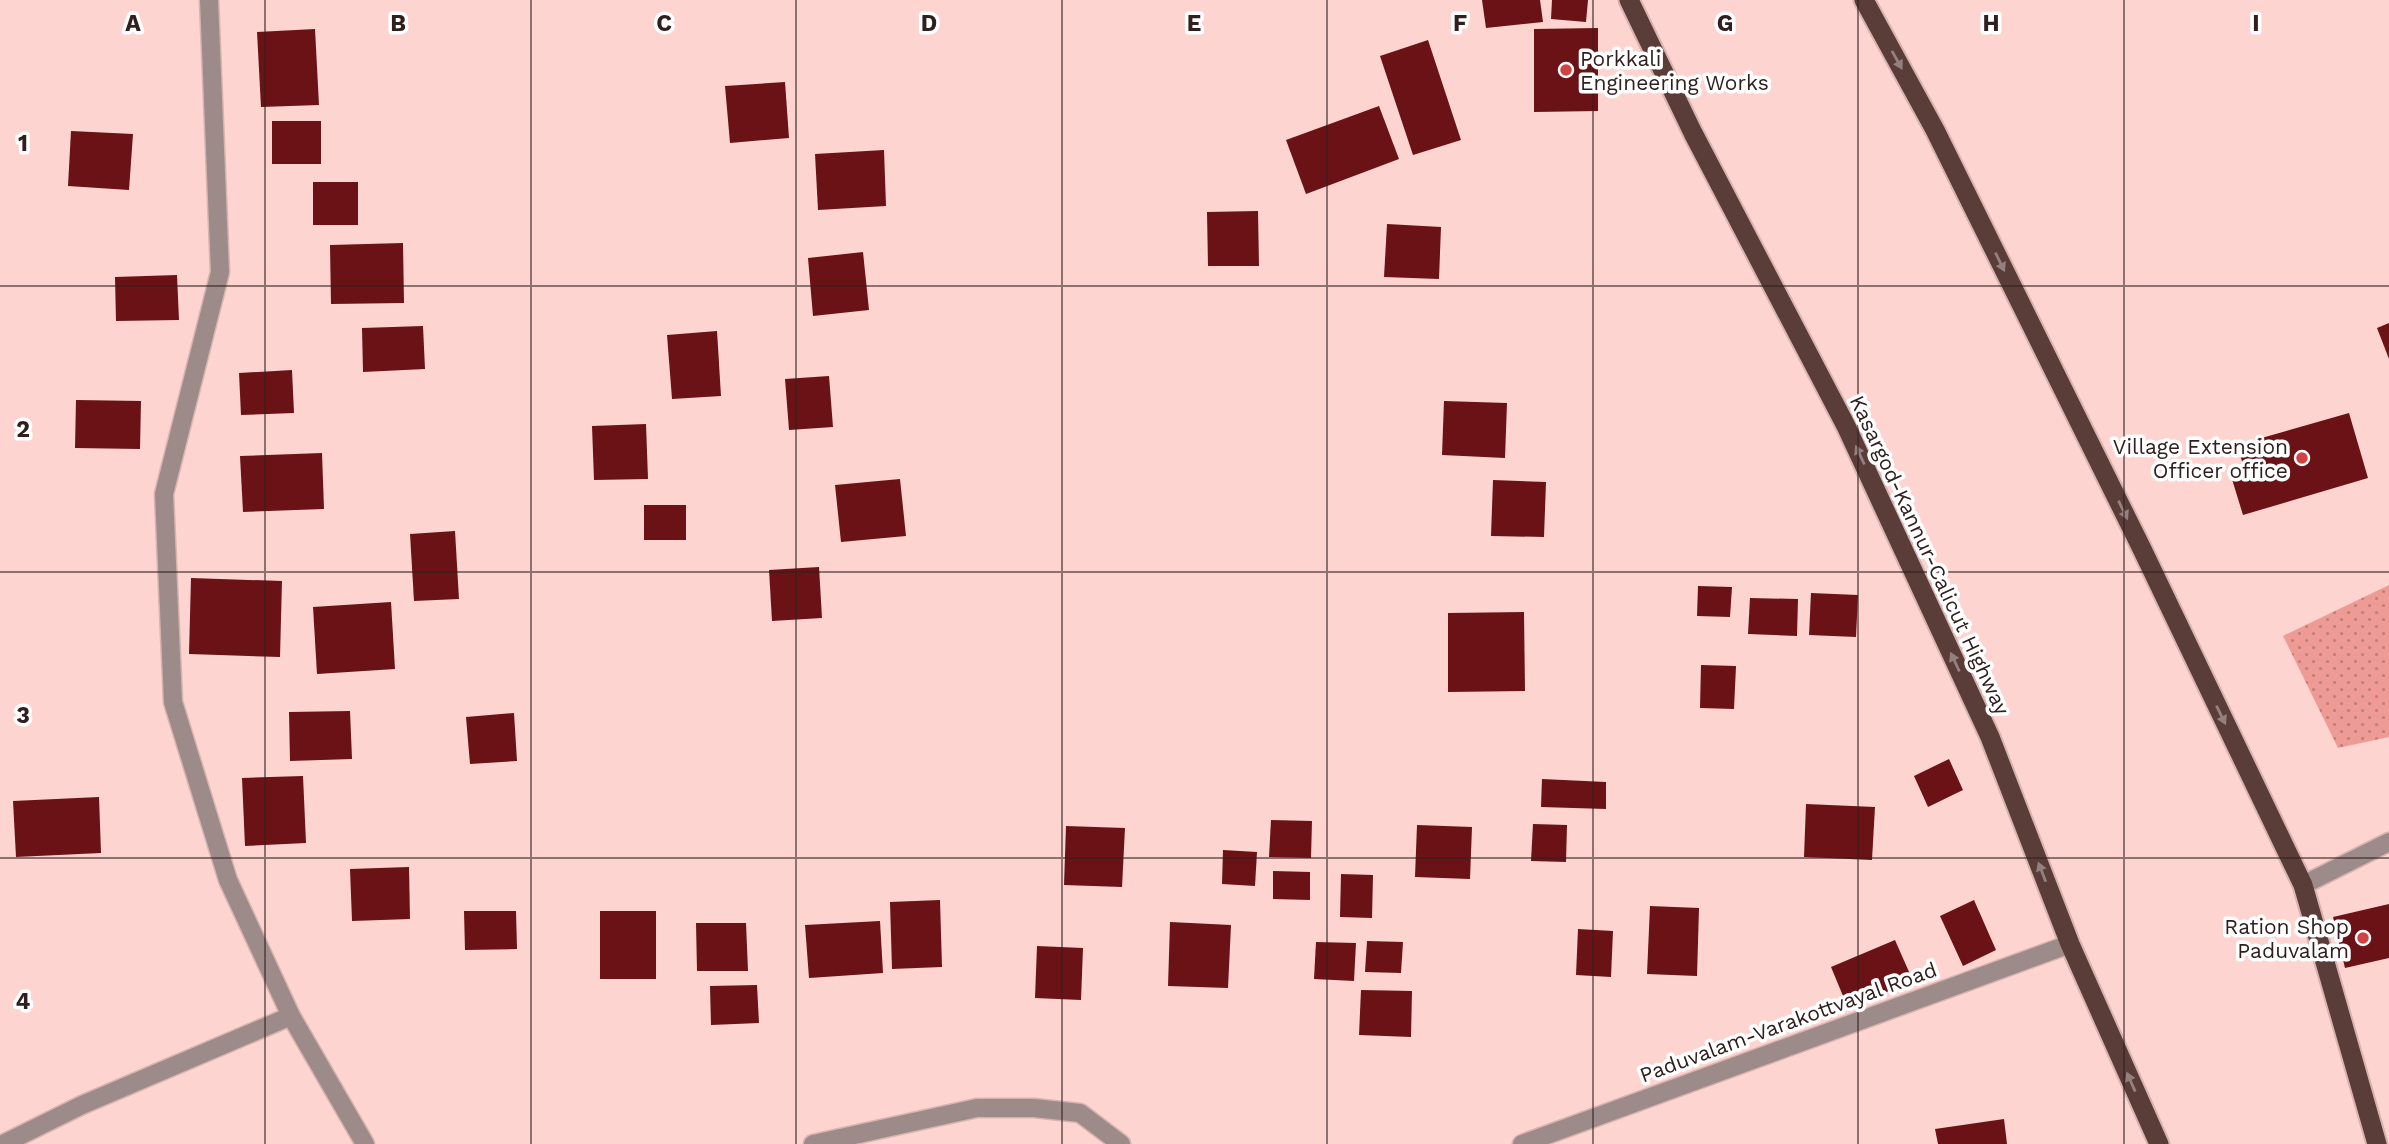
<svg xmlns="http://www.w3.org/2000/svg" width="2389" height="1144" viewBox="0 0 2389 1144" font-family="'Work Sans',sans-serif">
	<defs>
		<pattern id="park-dots" width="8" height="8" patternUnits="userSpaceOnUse" patternTransform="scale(1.75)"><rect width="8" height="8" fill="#ef9b95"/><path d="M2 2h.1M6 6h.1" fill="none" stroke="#c27e79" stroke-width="1.8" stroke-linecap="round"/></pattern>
	</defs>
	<rect width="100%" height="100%" fill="#fdd4d0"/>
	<!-- park -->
	<path fill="url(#park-dots)" d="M2389,585V737L2338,748L2283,636Z"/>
	<!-- building -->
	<g fill="#6a1216">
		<path d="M1482,0H1540L1543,22L1486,28Z"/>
		<path d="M1552,0H1588L1586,22L1551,19Z"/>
		<path d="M1598,28V111L1534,112V29Z"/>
		<path d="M315,29L319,105L261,107L257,32Z"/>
		<path d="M1428,40L1461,140L1413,155L1380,56Z"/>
		<path d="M785,82L789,138L730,143L725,86Z"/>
		<path d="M1379,106L1399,159L1306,194L1286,140Z"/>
		<rect x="272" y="121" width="49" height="43"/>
		<path d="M71,131L133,134L129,190L68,186Z"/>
		<path d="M884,150L886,206L818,210L815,154Z"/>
		<rect x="313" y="182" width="45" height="43"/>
		<path d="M1258,211L1259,266H1208L1207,212Z"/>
		<path d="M1387,224L1441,227L1439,279L1384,277Z"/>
		<path d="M403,243L404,303L331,304L330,245Z"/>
		<path d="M863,252L869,310L813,316L808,258Z"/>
		<path d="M177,275L179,320L116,321L115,277Z"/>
		<path d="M2389,323V359L2377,328Z"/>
		<path d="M423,326L425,369L363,372L362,328Z"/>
		<path d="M717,331L721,396L672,399L667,335Z"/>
		<path d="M292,370L294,413L241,415L239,373Z"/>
		<path d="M829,376L833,427L789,430L785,379Z"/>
		<path d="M76,400L141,401L140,449L75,448Z"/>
		<path d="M1444,401L1507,403L1505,458L1442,455Z"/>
		<path d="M2349,413L2368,478L2243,515L2231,476L2245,471L2237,445Z"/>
		<path d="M646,424L648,479L594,480L592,426Z"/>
		<path d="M322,453L324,509L243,512L240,456Z"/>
		<path d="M900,479L906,536L841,542L835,485Z"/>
		<path d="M1493,480L1546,482L1544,537L1491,536Z"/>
		<rect x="644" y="505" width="42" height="35"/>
		<path d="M455,531L459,599L414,601L410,534Z"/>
		<path d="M819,567L822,618L772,621L769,570Z"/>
		<path d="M191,578L282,581L280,657L189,654Z"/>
		<path d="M1698,586L1732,587L1730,617L1697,616Z"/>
		<path d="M1811,593L1858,595L1856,637L1809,635Z"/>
		<path d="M1750,598L1798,599L1797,636L1748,634Z"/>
		<path d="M391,602L395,669L317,674L313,607Z"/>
		<path d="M1524,612L1525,691L1448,692V613Z"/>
		<path d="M1701,665L1736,666L1734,709L1700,708Z"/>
		<path d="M350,711L352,759L290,761L289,712Z"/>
		<path d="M514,713L517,761L470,764L466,717Z"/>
		<path d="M1949,759L1963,790L1928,807L1914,776Z"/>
		<path d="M303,776L306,843L245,846L242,778Z"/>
		<path d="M1542,779L1606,782V809L1541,807Z"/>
		<path d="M99,797L101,853L16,857L13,801Z"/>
		<path d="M1806,804L1875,807L1872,860L1804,857Z"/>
		<path d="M1271,820L1312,821L1311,858L1269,857Z"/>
		<path d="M1533,824L1567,825L1566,862L1531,861Z"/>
		<path d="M1417,825L1472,827L1470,879L1415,877Z"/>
		<path d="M1066,826L1125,828L1122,887L1064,885Z"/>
		<path d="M1223,850L1257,852L1255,886L1222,884Z"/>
		<path d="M409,867L410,919L352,921L350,869Z"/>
		<path d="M1273,871L1310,872V900L1273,899Z"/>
		<path d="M1341,874L1373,875L1372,918L1340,917Z"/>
		<path d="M940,900L942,967L892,969L890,902Z"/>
		<path d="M1974,900L1996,950L1963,966L1940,916Z"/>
		<path d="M2389,904V958L2345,968L2333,917Z"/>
		<path d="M1650,906L1699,908L1697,976L1647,974Z"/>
		<path d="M464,911H516L517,949L465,950Z"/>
		<rect x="600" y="911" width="56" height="68"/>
		<path d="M880,921L883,973L809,978L805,925Z"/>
		<path d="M1170,922L1231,925L1228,988L1168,986Z"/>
		<path d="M696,923H746L748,971H697Z"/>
		<path d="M1578,929L1613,931L1611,977L1576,975Z"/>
		<path d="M1895,940L1913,981L1848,1008L1831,967Z"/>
		<path d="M1367,941L1403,942L1401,973L1365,972Z"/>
		<path d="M1316,942L1356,943L1354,981L1314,979Z"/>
		<path d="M1037,946L1083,948L1081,1000L1035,998Z"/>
		<path d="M757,985L759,1023L711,1025L710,986Z"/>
		<path d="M1361,990L1412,991L1411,1037L1359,1035Z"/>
		<path d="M2004,1119L2007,1144H1938L1935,1129Z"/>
	</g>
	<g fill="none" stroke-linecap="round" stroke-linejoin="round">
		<!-- minor casing -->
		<g stroke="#d8b4b0" stroke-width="21">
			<g id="minor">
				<path d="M209,0L220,272L164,494L173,702L228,880L291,1016L365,1144"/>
				<path d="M2303,885L2389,842"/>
				<path d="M3,1144L82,1105L291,1016"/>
				<path d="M813,1144L977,1108H1034L1080,1113L1121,1144"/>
				<path d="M1522,1144L2070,944"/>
			</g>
		</g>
		<!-- trunk casing -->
		<g stroke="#d8b4b0" stroke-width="23">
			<g id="trunk">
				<path d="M1629,0L1693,133L1846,426L1990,737L2070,944L2159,1144"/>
				<path d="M1864,0L1935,130L2142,549L2303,885L2377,1144"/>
			</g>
		</g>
		<!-- minor -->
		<use href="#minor" stroke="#9d8b8a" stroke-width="18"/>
		<!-- trunk -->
		<use href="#trunk" stroke="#5a3c39" stroke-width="19"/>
	</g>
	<!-- one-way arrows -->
	<defs><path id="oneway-solid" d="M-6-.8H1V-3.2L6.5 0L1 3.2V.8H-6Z" transform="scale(1.75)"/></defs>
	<g fill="#94807e">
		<use href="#oneway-solid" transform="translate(1897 60) rotate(61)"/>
		<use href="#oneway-solid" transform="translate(2000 262) rotate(64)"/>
		<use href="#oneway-solid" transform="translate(1860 455) rotate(-115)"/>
		<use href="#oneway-solid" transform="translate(2123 510) rotate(64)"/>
		<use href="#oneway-solid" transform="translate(1955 662) rotate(-115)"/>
		<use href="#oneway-solid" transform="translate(2221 715) rotate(64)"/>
		<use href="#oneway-solid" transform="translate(2042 872) rotate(-111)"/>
		<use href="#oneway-solid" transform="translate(2131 1082) rotate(-114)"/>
	</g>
	<!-- grid -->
	<path fill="none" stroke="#2f201f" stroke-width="2" stroke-opacity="0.55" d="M265,0V1144M531,0V1144M796,0V1144M1062,0V1144M1327,0V1144M1593,0V1144M1858,0V1144M2124,0V1144M0,286H2389M0,572H2389M0,858H2389"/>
	<!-- markers -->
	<g fill="#d14243" stroke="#fff" stroke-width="2.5">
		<circle cx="1566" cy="70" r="7"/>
		<circle cx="2302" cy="458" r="7"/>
		<circle cx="2363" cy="938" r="7"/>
	</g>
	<g text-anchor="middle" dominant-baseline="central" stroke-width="7" stroke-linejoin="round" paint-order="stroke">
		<!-- poi labels -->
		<g font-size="21" fill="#2f201f" stroke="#fff" text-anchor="end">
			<text x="1580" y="58" text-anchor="start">Porkkali<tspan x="1580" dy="24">Engineering Works</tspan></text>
			<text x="2288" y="446">Village Extension<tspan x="2288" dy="24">Officer office</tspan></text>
			<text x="2349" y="926">Ration Shop<tspan x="2349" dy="24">Paduvalam</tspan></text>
		</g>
		<!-- street labels -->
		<g font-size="21" fill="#2f201f" stroke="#fff">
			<text transform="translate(1930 555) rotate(65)">Kasargod-Kannur-Calicut Highway</text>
			<text transform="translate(1788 1022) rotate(-20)">Paduvalam-Varakottvayal Road</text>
		</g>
	</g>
	<g font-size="23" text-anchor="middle" font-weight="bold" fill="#2f201f" stroke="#fff" stroke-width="7" stroke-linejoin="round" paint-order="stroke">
		<text x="133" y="31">A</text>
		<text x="398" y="31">B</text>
		<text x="664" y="31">C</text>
		<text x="929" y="31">D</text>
		<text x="1194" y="31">E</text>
		<text x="1460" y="31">F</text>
		<text x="1725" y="31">G</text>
		<text x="1991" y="31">H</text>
		<text x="2256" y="31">I</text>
		<text x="23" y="151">1</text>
		<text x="23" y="437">2</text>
		<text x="23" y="723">3</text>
		<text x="23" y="1009">4</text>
	</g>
</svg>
